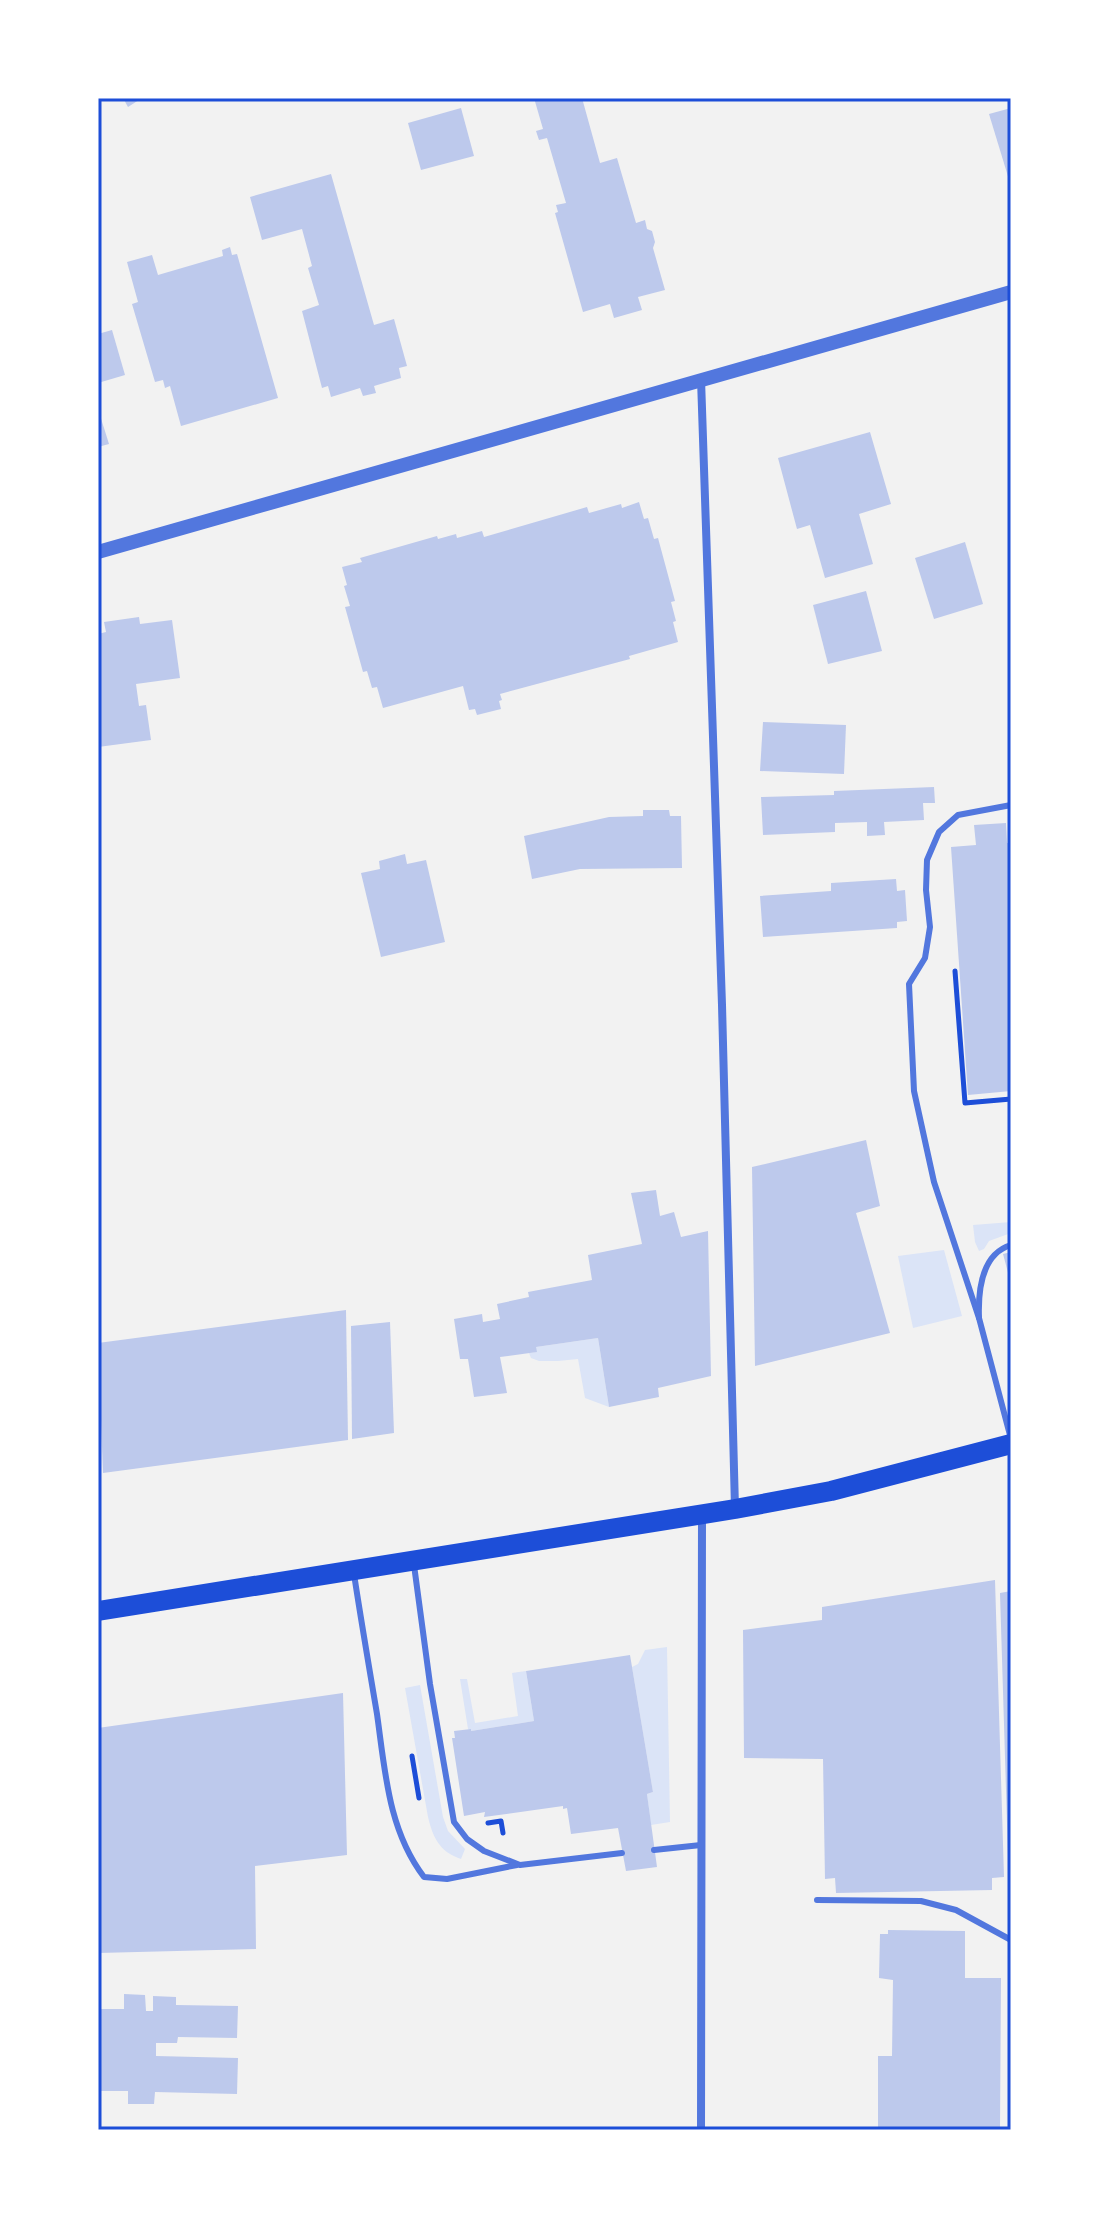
<svg xmlns="http://www.w3.org/2000/svg" width="1109" height="2228" viewBox="0 0 1109 2228" font-family="Merriweather,serif">
	<rect width="100%" height="100%" fill="#f2f2f2"/>
	<!-- green -->
	<g fill="#dbe4f7">
		<path d="M1011,1222V1233L989,1241L984,1249L979,1251L975,1242L973,1225Z"/>
		<path d="M944,1250L962,1316L913,1328L898,1256Z"/>
		<path d="M598,1338L609,1407L585,1398L578,1359L558,1361H539L531,1358L529,1353L536,1352V1347Z"/>
		<path d="M667,1647L670,1822L651,1825L647,1794L653,1792L632,1667L638,1664L645,1650Z"/>
		<path d="M526,1671L534,1721L471,1731L468,1729L460,1679H467L475,1723L518,1716L512,1673Z"/>
		<path d="M420,1685L443,1817L448,1831L465,1849L461,1859C440,1852 433,1838 428,1817L405,1688Z"/>
	</g>
	<!-- building -->
	<g fill="#bdc9ec">
		<path d="M123,98H142L128,107Z"/>
		<path d="M534,98H582L600,163L617,158L636,223L645,220L647,229L652,231L655,242L653,248L665,290L638,297L642,310L614,318L610,304L583,312L555,213L558,212L556,205L566,203L547,138L539,140L536,131L543,129Z"/>
		<path d="M461,108L474,156L421,170L408,123Z"/>
		<path d="M1011,108V183H1010L989,114Z"/>
		<path d="M331,174L374,325L394,319L407,366L399,368L401,378L374,386L376,393L363,396L360,388L331,397L328,386L322,388L302,311L319,305L308,268L312,266L302,229L262,240L250,197Z"/>
		<path d="M230,247L232,255L237,254L278,398L181,426L170,386L165,388L163,380L155,382L132,304L138,302L127,262L152,255L158,275L223,256L222,250Z"/>
		<path d="M112,330L125,375L98,383V334Z"/>
		<path d="M98,409L109,444L98,447Z"/>
		<path d="M870,432L891,504L859,514L873,564L825,578L810,525L797,529L778,458Z"/>
		<path d="M639,502L644,519L648,518L654,539L658,538L675,601L671,602L676,621L673,622L678,642L629,656L630,659L500,694L502,700L499,701L501,709L477,715L475,709L469,710L463,686L383,708L377,687L372,688L367,671L363,672L345,607L350,606L344,586L347,585L342,567L362,562L360,558L437,536L438,539L456,534L457,538L482,531L484,537L587,507L589,513L621,504L622,508Z"/>
		<path d="M965,542L983,604L934,619L915,558Z"/>
		<path d="M866,591L882,651L828,664L813,605Z"/>
		<path d="M139,617L140,624L172,620L180,678L136,684L139,706L146,705L151,740L98,747V634L106,632L104,622Z"/>
		<path d="M763,722L846,725L844,774L760,771Z"/>
		<path d="M934,787L935,803H923L924,820L884,822L885,835L867,836V822L835,823V832L763,835L761,797L834,795V791Z"/>
		<path d="M643,810H669L670,816H681L682,868L580,869L532,879L524,836L609,817L643,816Z"/>
		<path d="M1006,823L1007,843H1011V1091L968,1095L951,847L976,845L974,825Z"/>
		<path d="M405,854L407,864L426,860L445,942L381,957L361,873L380,869L379,861Z"/>
		<path d="M896,879L897,891L905,890L907,921L897,922V928L763,937L760,896L831,891V883Z"/>
		<path d="M866,1140L880,1206L856,1213L890,1333L755,1366L752,1167Z"/>
		<path d="M656,1190L660,1216L674,1212L681,1237L708,1231L711,1376L658,1388L659,1397L609,1407L598,1338L536,1347L537,1352L500,1357L507,1393L474,1397L468,1359H460L454,1319L482,1314L483,1322L500,1319L497,1304L529,1297L528,1292L592,1280L588,1255L642,1244L631,1193Z"/>
		<path d="M1011,1252V1280H1010L1003,1254Z"/>
		<path d="M346,1310L348,1440L103,1473L98,1343Z"/>
		<path d="M390,1322L394,1433L352,1439L351,1326Z"/>
		<path d="M995,1580L1004,1877L992,1878V1890L836,1893L835,1878L825,1879L823,1759L744,1758L743,1630L822,1620V1607Z"/>
		<path d="M1011,1591V1856H1008L1000,1593Z"/>
		<path d="M630,1655L653,1792L647,1794L657,1867L626,1871L618,1828L571,1834L567,1808L563,1809V1806L484,1817L485,1812L464,1816L452,1738H455L454,1731L471,1729V1731L534,1721L526,1671Z"/>
		<path d="M343,1693L347,1855L255,1866L256,1949L98,1953V1728Z"/>
		<path d="M888,1930L965,1931V1978H1001L1000,2130H878V2056H892L893,1980L879,1978L880,1934H888Z"/>
		<path d="M124,1994L145,1995L146,2011H153V1996L176,1997V2005L238,2006L237,2038L178,2037L177,2043H156V2056L238,2058L237,2094L155,2092L154,2104H128V2091H98V2009H124Z"/>
	</g>
	<g fill="none" stroke-linecap="round" stroke-linejoin="round">
		<!-- path -->
		<g stroke="#1d4ed8" stroke-width="5">
			<path d="M955,971L965,1103L1011,1099"/>
			<path d="M412,1756L419,1798"/>
			<path d="M488,1823L501,1821L503,1833"/>
		</g>
		<!-- service -->
		<g stroke="#5277de" stroke-width="6">
			<path d="M979,1318L934,1182L914,1091L909,984L925,958L930,927L926,890L927,860L939,832L958,815L1011,805"/>
			<path d="M1011,1439L979,1318C978,1291 981,1254 1011,1245"/>
			<path d="M414,1565L430,1684L454,1822L467,1839L484,1851L520,1865L622,1853"/>
			<path d="M354,1574C361,1620 369,1667 377,1714C385,1770 388,1830 424,1877L447,1879L517,1865"/>
			<path d="M654,1850L701,1845"/>
			<path d="M817,1900L921,1901L956,1910L1011,1940"/>
		</g>
		<!-- minor -->
		<g stroke="#5277de" stroke-width="8">
			<path d="M701,379L722,1005L735,1508"/>
			<path d="M701,2130L702,1516"/>
		</g>
		<!-- tertiary -->
		<path stroke="#5277de" stroke-width="14" d="M98,552L1011,292"/>
		<!-- primary -->
		<path stroke="#1d4ed8" stroke-width="20" d="M98,1611L735,1509L831,1491L1011,1444"/>
	</g>
	<!-- border -->
	<rect width="1109" height="2228" fill="none" stroke="#ffffff" stroke-width="200"/>
	<rect x="100" y="100" width="909" height="2028" fill="none" stroke="#1d4ed8" stroke-width="3"/>
</svg>
